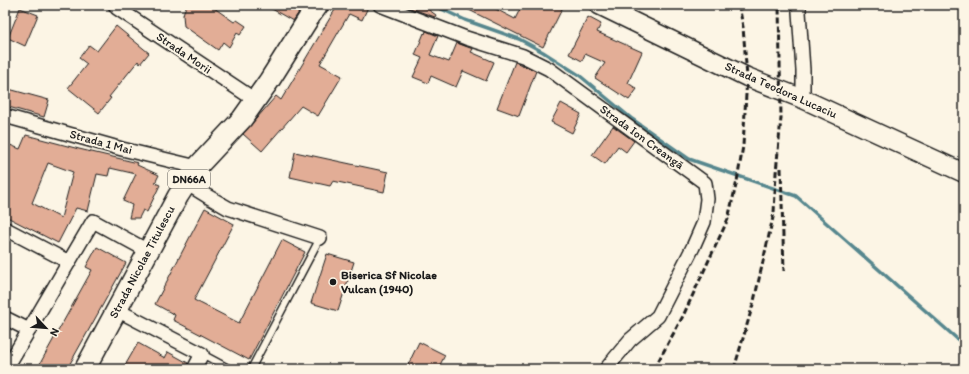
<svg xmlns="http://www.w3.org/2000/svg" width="969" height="374" viewBox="0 0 969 374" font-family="Itim,sans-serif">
	<rect width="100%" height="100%" fill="#fcf5e5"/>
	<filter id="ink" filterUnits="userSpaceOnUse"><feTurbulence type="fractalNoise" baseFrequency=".025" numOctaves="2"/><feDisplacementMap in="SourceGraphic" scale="8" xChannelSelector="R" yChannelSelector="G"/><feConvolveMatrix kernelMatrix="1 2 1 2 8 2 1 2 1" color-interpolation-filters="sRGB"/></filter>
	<g filter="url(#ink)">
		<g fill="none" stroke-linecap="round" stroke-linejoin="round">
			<!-- stream -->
			<path stroke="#57878e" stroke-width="3.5" d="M433,5L465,20L519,39L543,52L579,75L632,119L689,159L796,196L964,345"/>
		</g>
		<!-- building -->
		<g fill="#e2ad96" stroke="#1c1c1c" fill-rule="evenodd">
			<path d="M187,5H210L234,22L237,20L246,26L240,35L237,33L229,47L223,42L218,50L184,26L183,15L184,11Z"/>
			<path d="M265,5H304L293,21Z"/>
			<path d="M330,5H369L362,20L349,14L320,64L342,76L318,116L301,106L262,151L243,134L276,96L281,100L336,8Z"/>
			<path d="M402,5H422L436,15L435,17Z"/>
			<path d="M459,5H488L515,19L522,5H564L543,47Z"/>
			<path d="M20,8L38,15L25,46L8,38Z"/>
			<path d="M588,17L601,24L597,32L642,52L628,83L637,89L629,100L595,78L605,63L585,54L582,61L569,54Z"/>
			<path d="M116,26L149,53L140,64L138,61L109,97L111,98L99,113L68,88L87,64L79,58L89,45L97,51Z"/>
			<path d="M426,31L438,36L430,55L449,62L457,43L473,49L471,52L494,62L486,81L463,71L456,87L431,76L428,83L413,77L422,58L415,55L424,33L425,34Z"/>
			<path d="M515,62L536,71L519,116L497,108Z"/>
			<path d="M5,88L49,100L44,117L5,106Z"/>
			<path d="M561,103L581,114L572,133L551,122Z"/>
			<path d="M613,126L634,141L626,152L618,146L605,164L592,155Z"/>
			<path d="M26,135L79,149L138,163L137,165L159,175L155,183L160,185L147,212L143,210L139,218H129L132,205L123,201L136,174L110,168L108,176L97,174L88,211L76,208L58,243L5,216V143L20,149ZM48,163L73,172L61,218L32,203Z"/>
			<path d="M295,152L388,172L384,192L333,181L330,186L290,177Z"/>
			<path d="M205,208L234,224L194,300L239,323L282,240L305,252L249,360L173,320L175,315L155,304Z"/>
			<path d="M97,247L126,263L67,369H37L92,270L86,267Z"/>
			<path d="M327,254L354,262L338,311L311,303Z"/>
			<path d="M419,342L445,355L438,369H406Z"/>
			<path d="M138,343L165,358L168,352L188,363L186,369H123Z"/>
		</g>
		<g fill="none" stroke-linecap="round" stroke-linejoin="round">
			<!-- service casing -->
			<g stroke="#1c1c1c" stroke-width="9">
				<g id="service">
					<path d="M202,354L230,369"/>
					<path d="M251,369L320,238"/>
				</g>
			</g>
			<!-- minor casing -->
			<g stroke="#1c1c1c" stroke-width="16">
				<g id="minor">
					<path d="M115,5L117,8L255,100"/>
					<path d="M380,5L466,38L523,56L549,69L705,183L707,199L704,222L693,247L658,316L630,340L606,369"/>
					<path d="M799,5V12L803,70V99"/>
					<path d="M5,116L122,149L197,167"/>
					<path d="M186,183L207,196L228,208L320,238"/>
					<path d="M5,229H6L69,262"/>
					<path d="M117,310L202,354L194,369"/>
					<path d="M5,318L29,330L93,221L148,251"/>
					<path d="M6,369L29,330"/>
				</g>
			</g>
			<!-- secondary casing -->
			<g stroke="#1c1c1c" stroke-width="21">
				<path id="secondary" d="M599,5L747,77L803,99L964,173"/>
			</g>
			<!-- primary casing -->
			<g stroke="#1c1c1c" stroke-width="23">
				<path id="primary" d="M85,369L178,196L197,167L242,119L269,81L310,16L318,5"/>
			</g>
			<!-- service -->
			<use href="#service" stroke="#fcf5e5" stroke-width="6"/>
			<!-- minor -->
			<use href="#minor" stroke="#fcf5e5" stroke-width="13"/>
			<!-- secondary -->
			<use href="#secondary" stroke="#fcf5e5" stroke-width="18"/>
			<!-- primary -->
			<use href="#primary" stroke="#fcf5e5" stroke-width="20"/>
			<!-- rail -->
			<g stroke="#1c1c1c" stroke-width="3" stroke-dasharray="6 3" stroke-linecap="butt">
				<path d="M781,168L784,271"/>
				<path d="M654,369L683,316L728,219L737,181L743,146L747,77L743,27L739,5"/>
				<path d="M734,369L754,301L774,213L776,173L781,118L779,5"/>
			</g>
		</g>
	</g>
	<!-- markers -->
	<circle fill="#1c1c1c" stroke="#fcf5e5" stroke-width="1.5" cx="333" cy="282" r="4"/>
	<g text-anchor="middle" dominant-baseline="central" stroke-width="4" stroke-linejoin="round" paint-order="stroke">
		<!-- shield labels -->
		<rect fill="#fcf5e5" stroke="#5f5d58" stroke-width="1" x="168" y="170" width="42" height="18" rx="3"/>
		<g font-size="11" font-weight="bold" fill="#1c1c1c">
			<text x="189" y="179">DN66A</text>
		</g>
		<!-- street labels -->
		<g font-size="12" fill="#1c1c1c" stroke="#fcf5e5">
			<text transform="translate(184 53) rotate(34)">Strada Morii</text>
			<text transform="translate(781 90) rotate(24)">Strada Teodora Lucaciu</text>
			<text transform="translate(642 137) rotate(36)">Strada Ion Creangă</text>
			<text transform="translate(101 142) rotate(15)">Strada 1 Mai</text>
			<text transform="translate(142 262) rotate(-62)">Strada Nicolae Titulescu</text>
		</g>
		<!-- poi labels -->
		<g font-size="12" font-weight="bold" fill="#1c1c1c" stroke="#fcf5e5" text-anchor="start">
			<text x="341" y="275">Biserica Sf Nicolae<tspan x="341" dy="14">Vulcan (1940)</tspan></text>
		</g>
	</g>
	<!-- margin -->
	<rect width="969" height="374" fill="none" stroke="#fcf5e5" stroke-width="20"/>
	<rect x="10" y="10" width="949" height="354" fill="none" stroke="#1c1c1c" stroke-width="1.5" filter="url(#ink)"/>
	<!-- north arrow -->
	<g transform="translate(46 328) rotate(116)" stroke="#fcf5e5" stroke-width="3" paint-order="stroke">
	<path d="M0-3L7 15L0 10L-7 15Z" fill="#1c1c1c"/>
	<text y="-6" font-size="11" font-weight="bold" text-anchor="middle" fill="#1c1c1c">N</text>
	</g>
</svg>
